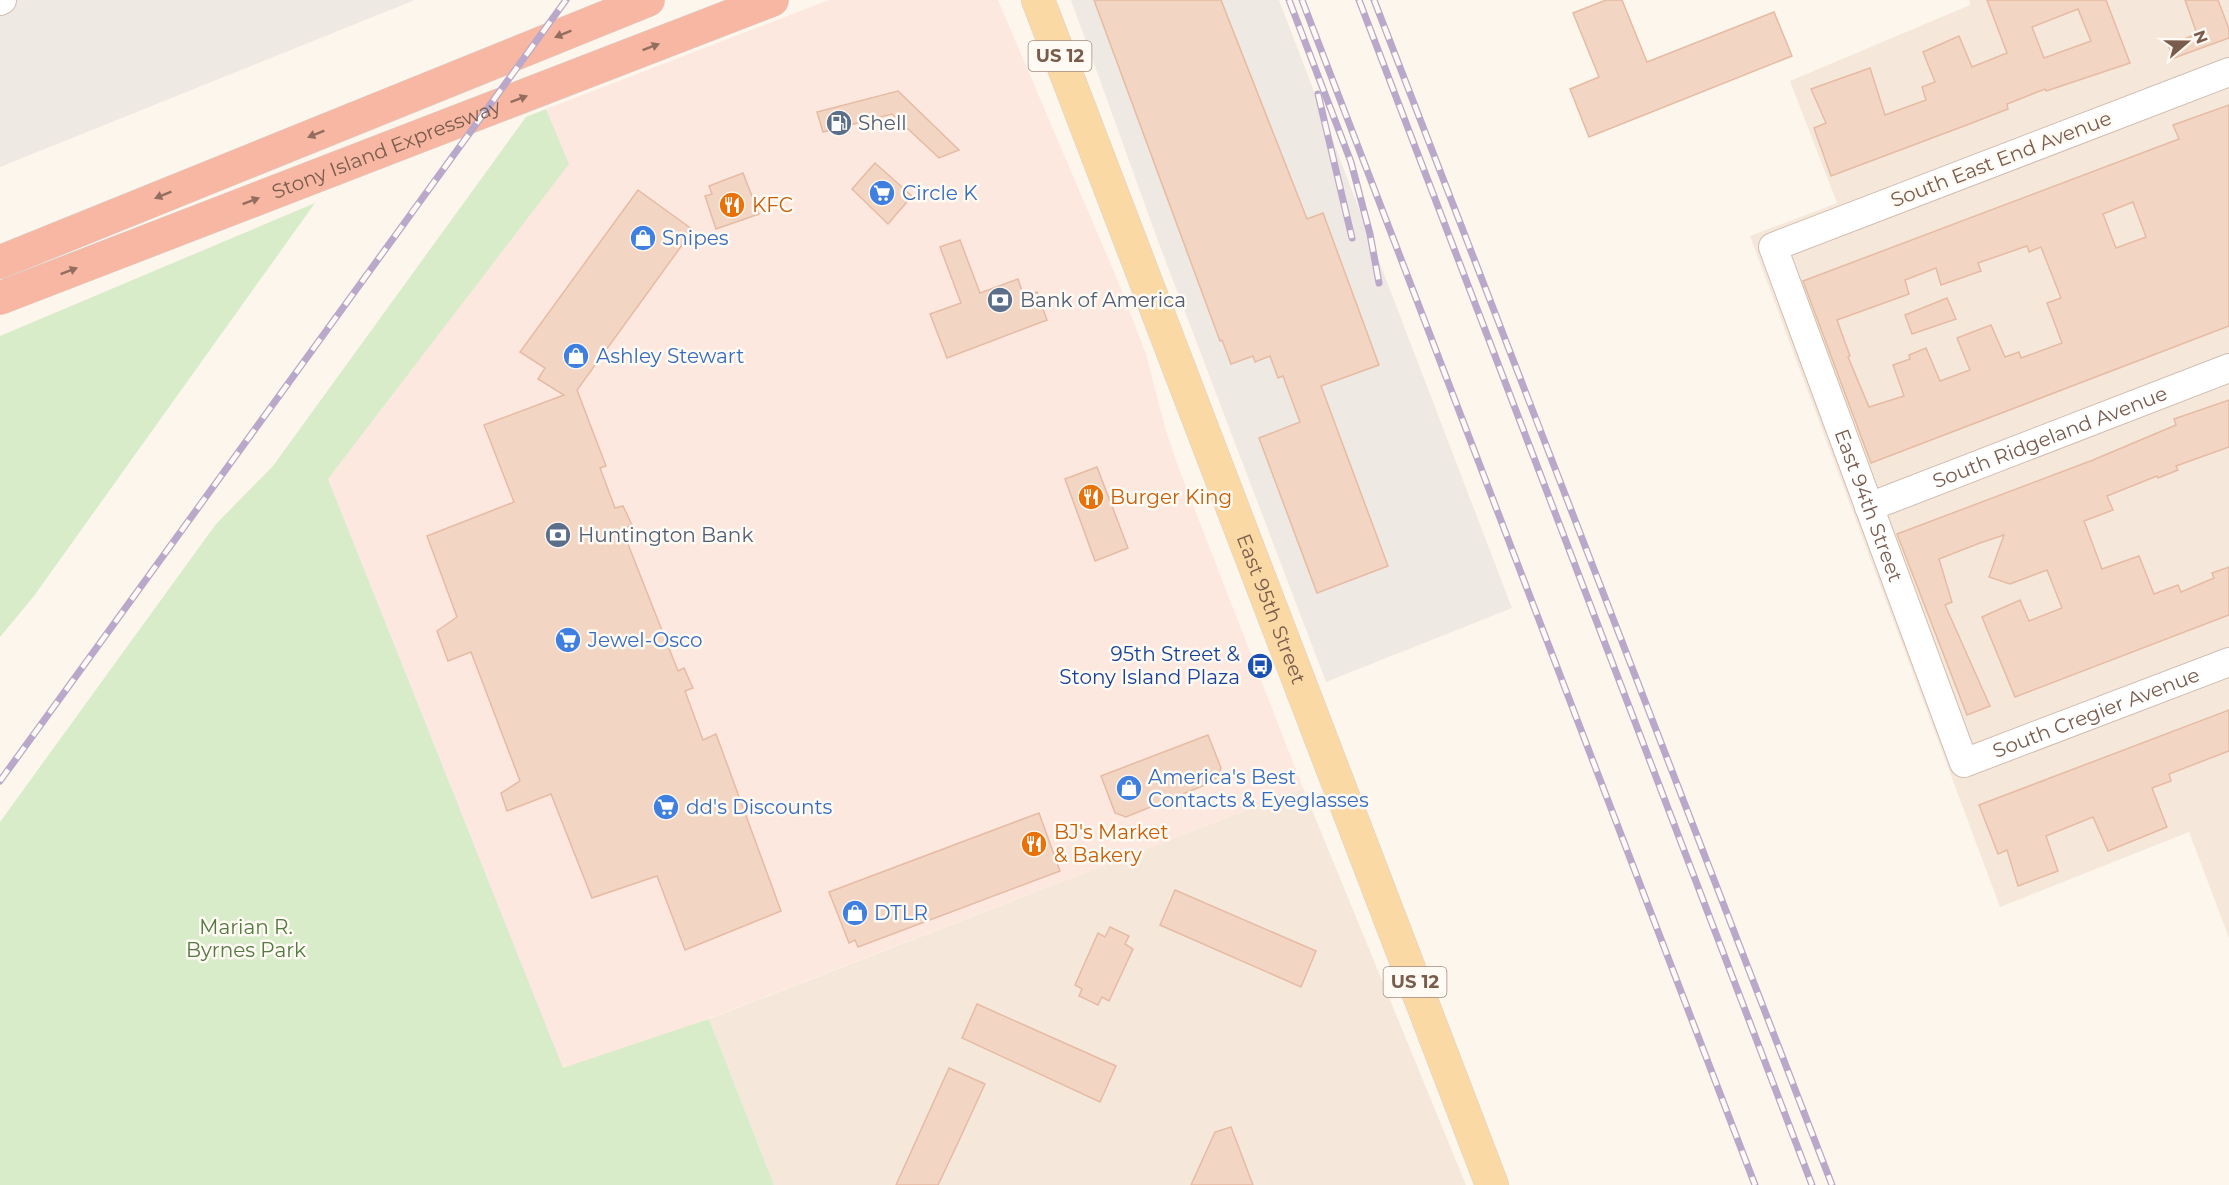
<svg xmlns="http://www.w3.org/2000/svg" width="2229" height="1185" viewBox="0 0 2229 1185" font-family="Montserrat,sans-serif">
	<rect width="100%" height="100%" fill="#fdf6ec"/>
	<!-- residential -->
	<g fill="#f5e8da">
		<path d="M1969,0H2229V938L2189,832L2000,907L1750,236L1837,203L1790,81L1970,5Z"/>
		<path d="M1303,788L1466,1185H774L709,1019Z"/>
	</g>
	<!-- commercial -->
	<path fill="#fde8e0" d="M829,0H998L1117,279L1146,354L1166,431L1179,469L1303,788L561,1076L328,479L568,164L546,109Z"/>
	<!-- industrial -->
	<g fill="#efe9e4">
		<path d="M0,0H415L0,167Z"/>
		<path d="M1071,0H1279L1512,608L1326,682L1158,241Z"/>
	</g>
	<!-- green -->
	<g fill="#d8ecc9">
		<path d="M546,109L569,164L328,479L563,1068L709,1019L774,1185H0V822L216,524L273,466L526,117Z"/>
		<path d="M315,203L34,596L0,637V336Z"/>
	</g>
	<!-- building -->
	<g fill="#f3d5c3" stroke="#e6bba3" stroke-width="1.5" fill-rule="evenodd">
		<path d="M1094,0H1221L1307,219L1323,213L1379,365L1321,386L1388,566L1317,593L1259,438L1300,422L1283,376L1278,378L1270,356L1255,362L1253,356L1231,364L1222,340L1220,341Z"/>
		<path d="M1606,0H1622L1647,62L1774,12L1792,56L1589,137L1570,89L1599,77L1573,13Z"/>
		<path d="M1987,0H2106L2130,63L2046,91L2045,89L2007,104L2008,109L1972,123L1831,176L1814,128L1826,123L1811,89L1870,68L1885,115L1926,100L1922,87L1935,82L1923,52L1959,36L1972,67L2007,53ZM2078,9L2091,41L2044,58L2032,27Z"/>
		<path d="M2185,0H2218L2229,29V38L2174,58L2168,45L2197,34Z"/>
		<path d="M898,91L959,150L939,158L892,114L823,132L817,112Z"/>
		<path d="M2229,105V326L1871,463L1803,281L2179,139L2173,125ZM2133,202L2146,237L2116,248L2103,214ZM2027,246L2029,252L2041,247L2061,298L2047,303L2062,343L2021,358L2019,352L2005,357L1991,325L1957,338L1970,370L1940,381L1926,348L1909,355L1910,359L1893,365L1904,396L1869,407L1848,357L1850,356L1837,320L1909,294L1905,280L1936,268L1941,285L1981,271L1978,263Z"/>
		<path d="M875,163L912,196L888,224L852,189Z"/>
		<path d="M743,173L759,214L716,229L705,196L712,194L709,186Z"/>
		<path d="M638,190L693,230L577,390L606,466L600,468L615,508L623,506L632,525L622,529L678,671L684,668L693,688L685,691L703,740L716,734L781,911L685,950L657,876L592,898L551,794L507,811L501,793L520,781L471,652L448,661L437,631L457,617L427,536L514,502L484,425L564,395L538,379L545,368L520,352Z"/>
		<path d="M960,240L980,293L1018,279L1024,297L1037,292L1047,320L947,358L930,314L961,303L940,247Z"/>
		<path d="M1947,298L1956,319L1912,334L1905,315Z"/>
		<path d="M2229,400V447L2176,466L2178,470L2158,478L2157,476L2107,496L2113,510L2084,521L2102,569L2139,556L2154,594L2178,585L2181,592L2214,578L2212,573L2229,567V615L2015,697L1982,617L2020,600L2029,621L2062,608L2047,570L2010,584L1989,577L2004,535L1980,543L1939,559L1952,602L1945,605L1990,706L1967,715L1897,534L2093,460L2176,425L2174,419Z"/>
		<path d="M1097,467L1128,548L1095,561L1065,479Z"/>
		<path d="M2229,710V751L2169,774L2171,781L2152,788L2167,827L2108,851L2093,817L2046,836L2058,871L2018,886L2007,850L1998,854L1979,805Z"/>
		<path d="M1208,735L1221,768L1215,781L1126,817L1115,813L1101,776Z"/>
		<path d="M1039,813L1060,871L858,947L855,940L849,943L829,892Z"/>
		<path d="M1175,890L1316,951L1301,987L1160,925Z"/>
		<path d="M1110,927L1129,936L1125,944L1133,949L1109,1001L1102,997L1098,1005L1079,996L1082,989L1075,985L1098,933L1105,937Z"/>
		<path d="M977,1004L1116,1066L1100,1102L962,1038Z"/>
		<path d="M949,1068L985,1084L957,1145L938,1185H896Z"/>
		<path d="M1231,1127L1253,1185H1191L1215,1132Z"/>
	</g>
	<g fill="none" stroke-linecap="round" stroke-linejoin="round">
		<!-- minor casing -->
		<g stroke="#d1beb0" stroke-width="30">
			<g id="minor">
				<path d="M0,1L2,0"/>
				<path id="s1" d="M2229,72L1773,247L1964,763L2229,662"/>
				<path id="s2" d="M1869,507L2229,368"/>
			</g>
		</g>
		<!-- major casing -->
		<g stroke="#dad1cd" stroke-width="34">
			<g id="major">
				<path id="s3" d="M1038,0L1492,1185"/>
			</g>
		</g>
		<!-- highway casing -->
		<g stroke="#dad1cd" stroke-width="34">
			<g id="highway">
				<path d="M0,262L648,0"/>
				<path id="s4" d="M0,298L772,0"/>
			</g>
		</g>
		<!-- minor -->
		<use href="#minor" stroke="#fff" stroke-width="28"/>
		<!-- major -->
		<use href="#major" stroke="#fbd9a5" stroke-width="33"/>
		<!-- highway -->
		<use href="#highway" stroke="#f7b7a3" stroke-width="33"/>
		<!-- rail casing -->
		<g stroke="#b9a8c9" stroke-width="7">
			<g id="rail">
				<path d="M1289,0L1351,162L1370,234L1379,283"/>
				<path d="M1302,0L1755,1185"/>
				<path d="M1359,0L1812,1185"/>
				<path d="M1374,0L1832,1185"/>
				<path d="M1318,94L1352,238"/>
				<path d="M0,781L566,0"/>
			</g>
		</g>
		<!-- rail -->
		<use href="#rail" stroke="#fffaf3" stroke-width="4.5" stroke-dasharray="14" stroke-linecap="butt"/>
	</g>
	<!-- one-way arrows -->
	<defs><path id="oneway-solid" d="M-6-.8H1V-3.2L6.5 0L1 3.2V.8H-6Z" transform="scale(1.5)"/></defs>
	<g fill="#936e5e">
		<use href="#oneway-solid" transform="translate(563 34) rotate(158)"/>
		<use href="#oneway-solid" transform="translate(651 47) rotate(-21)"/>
		<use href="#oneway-solid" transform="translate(519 99) rotate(-21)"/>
		<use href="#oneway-solid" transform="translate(316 134) rotate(158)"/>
		<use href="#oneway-solid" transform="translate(163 195) rotate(158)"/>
		<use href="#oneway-solid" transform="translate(251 201) rotate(-21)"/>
		<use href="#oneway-solid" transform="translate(69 271) rotate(-21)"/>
	</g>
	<!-- icons -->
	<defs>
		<g id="fuel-disc" transform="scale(1.35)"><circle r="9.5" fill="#5c6f8a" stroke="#fffaf3"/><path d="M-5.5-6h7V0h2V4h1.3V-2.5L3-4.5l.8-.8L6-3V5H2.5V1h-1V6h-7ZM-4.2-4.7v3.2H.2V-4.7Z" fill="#fff"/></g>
		<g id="supermarket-disc" transform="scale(1.35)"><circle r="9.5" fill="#3f7fe0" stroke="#fffaf3"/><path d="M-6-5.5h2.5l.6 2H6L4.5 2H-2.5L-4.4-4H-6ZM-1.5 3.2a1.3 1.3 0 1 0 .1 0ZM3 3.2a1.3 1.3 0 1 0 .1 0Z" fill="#fff"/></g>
		<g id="restaurant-disc" transform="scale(1.35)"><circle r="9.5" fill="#e8710a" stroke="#fffaf3"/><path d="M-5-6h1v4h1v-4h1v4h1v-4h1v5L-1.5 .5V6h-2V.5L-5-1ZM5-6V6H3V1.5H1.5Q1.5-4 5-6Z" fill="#fff"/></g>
		<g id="shop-disc" transform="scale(1.35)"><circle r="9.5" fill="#3f7fe0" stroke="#fffaf3"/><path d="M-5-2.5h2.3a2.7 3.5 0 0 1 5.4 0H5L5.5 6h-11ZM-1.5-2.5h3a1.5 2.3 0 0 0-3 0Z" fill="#fff"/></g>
		<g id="bank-disc" transform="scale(1.35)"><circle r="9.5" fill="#5c6f8a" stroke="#fffaf3"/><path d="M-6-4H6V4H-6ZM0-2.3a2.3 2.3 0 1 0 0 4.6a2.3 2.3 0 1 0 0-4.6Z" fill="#fff"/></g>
		<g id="bus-disc" transform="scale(1.35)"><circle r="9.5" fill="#1a4fb4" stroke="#fffaf3"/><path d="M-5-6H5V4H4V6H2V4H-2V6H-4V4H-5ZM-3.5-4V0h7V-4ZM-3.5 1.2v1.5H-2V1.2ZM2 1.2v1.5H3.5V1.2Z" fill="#fff"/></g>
	</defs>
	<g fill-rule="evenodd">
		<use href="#fuel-disc" x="839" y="123"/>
		<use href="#supermarket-disc" x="882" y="193"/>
		<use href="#restaurant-disc" x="732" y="205"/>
		<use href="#shop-disc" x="643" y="238"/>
		<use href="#bank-disc" x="1000" y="300"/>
		<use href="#shop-disc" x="576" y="356"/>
		<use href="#restaurant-disc" x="1091" y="497"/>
		<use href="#bank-disc" x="558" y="535"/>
		<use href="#supermarket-disc" x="568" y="640"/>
		<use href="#bus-disc" x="1260" y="666"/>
		<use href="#shop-disc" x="1129" y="788"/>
		<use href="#supermarket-disc" x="666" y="807"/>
		<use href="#restaurant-disc" x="1034" y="844"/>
		<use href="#shop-disc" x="855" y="913"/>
	</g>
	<g text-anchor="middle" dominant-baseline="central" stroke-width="5" stroke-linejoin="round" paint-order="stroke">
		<!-- shield labels -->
		<g fill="#fffaf3" stroke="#a28b7f" stroke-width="1.5">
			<rect x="1028.5" y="41" width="63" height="30" rx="4.5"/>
			<rect x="1383.5" y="967" width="63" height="30" rx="4.5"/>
		</g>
		<g font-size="18" font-weight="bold" fill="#7a5c4d">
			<text x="1060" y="56">US 12</text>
			<text x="1415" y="982">US 12</text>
		</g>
		<!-- service labels -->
		<g font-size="20" fill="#4e5e75" stroke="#fffaf3" text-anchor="start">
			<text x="858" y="123">Shell</text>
			<text x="1020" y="300">Bank of America</text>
			<text x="578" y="535">Huntington Bank</text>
		</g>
		<!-- street labels -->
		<g font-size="20" fill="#7a5c4d" stroke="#fffaf3">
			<text stroke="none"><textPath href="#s4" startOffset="414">Stony Island Expressway</textPath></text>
			<text transform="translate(2001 159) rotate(-21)">South East End Avenue</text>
			<text stroke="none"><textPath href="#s2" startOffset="194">South Ridgeland Avenue</textPath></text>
			<text stroke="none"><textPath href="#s1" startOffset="764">East 94th Street</textPath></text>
			<text stroke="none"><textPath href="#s3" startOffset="652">East 95th Street</textPath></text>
			<text stroke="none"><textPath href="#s1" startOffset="1180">South Cregier Avenue</textPath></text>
		</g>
		<!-- shop labels -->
		<g font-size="20" fill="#366cbe" stroke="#fffaf3" text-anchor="start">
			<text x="902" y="193">Circle K</text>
			<text x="662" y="238">Snipes</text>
			<text x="596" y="356">Ashley Stewart</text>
			<text x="588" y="640">Jewel-Osco</text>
			<text x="1148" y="777">America's Best<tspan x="1148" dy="23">Contacts &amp; Eyeglasses</tspan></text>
			<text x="686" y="807">dd's Discounts</text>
			<text x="874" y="913">DTLR</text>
		</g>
		<!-- food labels -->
		<g font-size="20" fill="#c56008" stroke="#fffaf3" text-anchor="start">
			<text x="752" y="205">KFC</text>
			<text x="1110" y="497">Burger King</text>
			<text x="1054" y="832">BJ's Market<tspan x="1054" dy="23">&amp; Bakery</tspan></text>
		</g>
		<!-- transit labels -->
		<g font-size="20" fill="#164399" stroke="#fffaf3" text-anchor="end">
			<text x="1240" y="654">95th Street &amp;<tspan x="1240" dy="23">Stony Island Plaza</tspan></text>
		</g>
		<!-- park labels -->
		<g font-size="20" fill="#537a41" stroke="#fffaf3">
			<text x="246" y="927">Marian R.<tspan x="246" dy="23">Byrnes Park</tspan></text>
		</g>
	</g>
	<!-- north arrow -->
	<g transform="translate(2187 42) rotate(70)" stroke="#fffaf3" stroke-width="4.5" paint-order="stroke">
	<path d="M0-4.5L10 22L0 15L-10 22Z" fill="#7a5c4d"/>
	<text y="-9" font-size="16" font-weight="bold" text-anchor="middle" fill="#7a5c4d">N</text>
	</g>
</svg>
